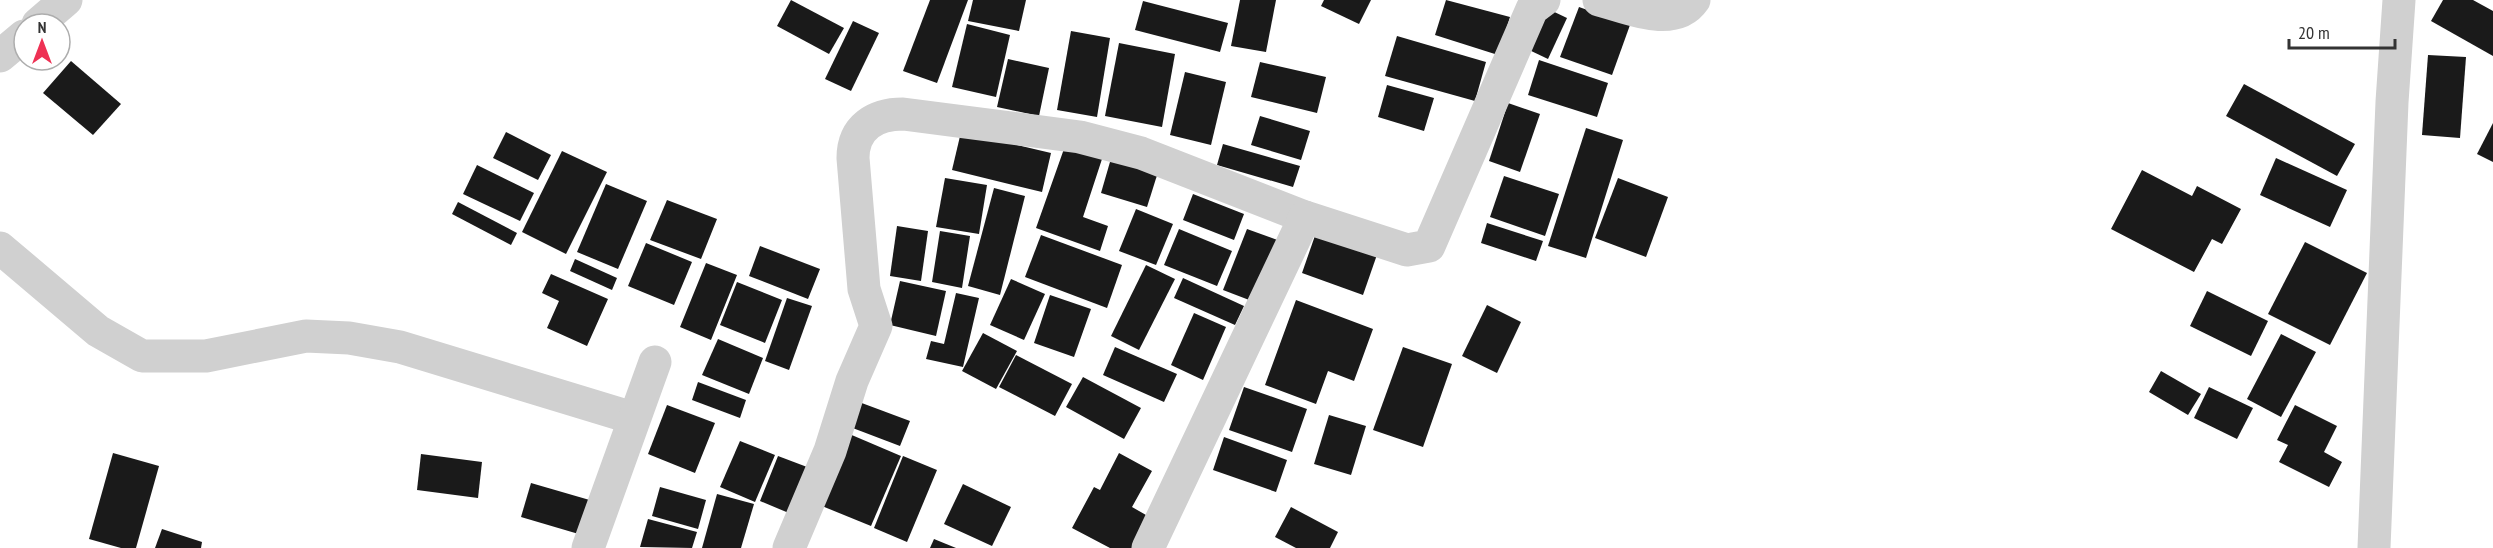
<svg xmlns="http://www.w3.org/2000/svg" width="2493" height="548" viewBox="0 0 2493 548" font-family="'PT Sans Narrow',sans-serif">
	<rect width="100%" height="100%" fill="#fff"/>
	<!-- building -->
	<g fill="#1a1a1a">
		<path d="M791,0L844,28L829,54L777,26Z"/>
		<path d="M930,0H968L937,83L903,71Z"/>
		<path d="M973,0H1026L1019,31L968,21Z"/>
		<path d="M1240,0H1276L1266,52L1231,46Z"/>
		<path d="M1324,0H1371L1359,24L1321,6Z"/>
		<path d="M1446,0L1510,17L1498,55L1435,35Z"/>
		<path d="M2443,0H2473L2493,11V56L2431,21Z"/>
		<path d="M1143,1L1228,23L1220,52L1135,30Z"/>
		<path d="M1579,7L1630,25L1612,75L1560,57Z"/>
		<path d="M1546,8L1567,18L1548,59L1527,49Z"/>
		<path d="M853,21L879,33L851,91L825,79Z"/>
		<path d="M967,24L1010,35L996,97L952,87Z"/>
		<path d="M1071,31L1110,38L1097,117L1057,110Z"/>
		<path d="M1397,36L1486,62L1475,101L1385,76Z"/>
		<path d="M1119,43L1175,54L1162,127L1105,116Z"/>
		<path d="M2428,55L2466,57L2460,138L2422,135Z"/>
		<path d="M1008,59L1049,68L1039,116L997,107Z"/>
		<path d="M1539,60L1608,83L1597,117L1528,95Z"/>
		<path d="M71,61L121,104L93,135L43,93Z"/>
		<path d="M1260,62L1326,77L1317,113L1251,97Z"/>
		<path d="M1185,72L1226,82L1211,145L1170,135Z"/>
		<path d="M2244,84L2355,144L2337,176L2226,116Z"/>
		<path d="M1387,85L1434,98L1424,131L1378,117Z"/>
		<path d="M1508,103L1540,114L1520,172L1489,161Z"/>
		<path d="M1260,116L1310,131L1301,160L1251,145Z"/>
		<path d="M2493,123V162L2477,154Z"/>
		<path d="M1586,128L1623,140L1586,258L1548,246Z"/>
		<path d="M506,132L551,155L538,180L493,158Z"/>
		<path d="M961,132L1051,153L1042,192L952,170Z"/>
		<path d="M1223,144L1300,166L1293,187L1217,165Z"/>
		<path d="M1065,146L1102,159L1083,217L1108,226L1100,251L1036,228Z"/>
		<path d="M562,151L607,172L566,254L522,232Z"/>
		<path d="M1112,155L1159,169L1147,207L1101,193Z"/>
		<path d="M2276,158L2347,190L2330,227L2260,195Z"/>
		<path d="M477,165L534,193L520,221L463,194Z"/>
		<path d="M2142,170L2192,196L2197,186L2241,209L2222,244L2212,239L2194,272L2111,229Z"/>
		<path d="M1504,176L1559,194L1545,236L1490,217Z"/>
		<path d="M945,178L987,185L979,234L936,227Z"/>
		<path d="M1618,178L1668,197L1646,257L1595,238Z"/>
		<path d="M606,184L647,201L618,269L577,252Z"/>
		<path d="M994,188L1025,196L1000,295L968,286Z"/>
		<path d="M1193,194L1244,214L1234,240L1183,220Z"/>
		<path d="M667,200L717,219L701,259L650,240Z"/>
		<path d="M458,202L517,233L511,245L452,214Z"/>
		<path d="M1136,209L1173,224L1156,265L1119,251Z"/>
		<path d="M1487,223L1543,241L1536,261L1481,243Z"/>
		<path d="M897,226L928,231L921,281L890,276Z"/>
		<path d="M1318,227L1379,249L1363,295L1302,273Z"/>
		<path d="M1179,229L1232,251L1217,286L1164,265Z"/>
		<path d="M1247,229L1280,241L1257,303L1223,290Z"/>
		<path d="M940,231L970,236L962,288L932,282Z"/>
		<path d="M1041,235L1122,265L1107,308L1025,277Z"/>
		<path d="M2305,242L2367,273L2330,345L2268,314Z"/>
		<path d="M646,243L692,262L674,305L628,286Z"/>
		<path d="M760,246L820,269L808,299L749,276Z"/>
		<path d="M575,259L617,278L612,290L570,271Z"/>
		<path d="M706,263L737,275L711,340L680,327Z"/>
		<path d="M1146,265L1175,279L1139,350L1111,336Z"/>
		<path d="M551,274L608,299L587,346L547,328L559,301L542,293Z"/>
		<path d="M1183,278L1244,306L1235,325L1174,298Z"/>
		<path d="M1011,279L1045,294L1024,340L990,325Z"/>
		<path d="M900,281L946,291L936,336L890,325Z"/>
		<path d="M737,282L782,300L765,343L720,325Z"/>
		<path d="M2207,291L2268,321L2251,356L2190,326Z"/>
		<path d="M956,293L979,298L963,367L926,359L931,341L944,344Z"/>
		<path d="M1050,295L1091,309L1074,357L1034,343Z"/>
		<path d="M787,298L812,306L789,370L765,361Z"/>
		<path d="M1296,300L1373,329L1354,381L1328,371L1316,404L1265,385Z"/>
		<path d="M1487,305L1521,322L1497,373L1462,356Z"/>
		<path d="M1194,313L1226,327L1203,380L1171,365Z"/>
		<path d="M983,333L1017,351L996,389L962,371Z"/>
		<path d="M2281,334L2316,352L2281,417L2247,399Z"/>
		<path d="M718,339L763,358L749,394L702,375Z"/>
		<path d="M1115,347L1177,374L1164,402L1103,375Z"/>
		<path d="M1403,347L1452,364L1423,447L1373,430Z"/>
		<path d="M1016,355L1072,384L1055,416L999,387Z"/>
		<path d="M2161,371L2201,394L2188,415L2149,392Z"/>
		<path d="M1083,377L1141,408L1124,439L1066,407Z"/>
		<path d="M698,382L746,400L740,418L692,400Z"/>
		<path d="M1244,387L1307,409L1292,452L1229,430Z"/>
		<path d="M2209,387L2253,408L2237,439L2194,418Z"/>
		<path d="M859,402L910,421L900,446L850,427Z"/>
		<path d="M667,405L715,423L695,473L648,454Z"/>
		<path d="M2295,405L2337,426L2324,452L2342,462L2329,487L2279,462L2288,445L2277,440Z"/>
		<path d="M1329,415L1366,426L1351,475L1314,464Z"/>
		<path d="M847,433L901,456L871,526L817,504Z"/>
		<path d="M1224,437L1287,460L1276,492L1213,470Z"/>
		<path d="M740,441L775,455L755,502L720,487Z"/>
		<path d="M113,453L159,466L136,548H121L89,539Z"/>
		<path d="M1119,453L1152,471L1132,507L1153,519L1137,548H1110L1072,528L1094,487L1100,490Z"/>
		<path d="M421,454L482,462L478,498L417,490Z"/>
		<path d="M778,456L815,470L796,516L760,501Z"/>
		<path d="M903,456L937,470L907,542L874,528Z"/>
		<path d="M531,483L593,501L582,535L521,517Z"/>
		<path d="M963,484L1011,507L992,546L944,524Z"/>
		<path d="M660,487L706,500L698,529L652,516Z"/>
		<path d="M717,494L754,504L741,548H702Z"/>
		<path d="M1291,507L1338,532L1330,548H1296L1275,537Z"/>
		<path d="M648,519L697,532L692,548L640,547Z"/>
		<path d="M162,529L202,542L201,548H155Z"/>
		<path d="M934,539L956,548H930Z"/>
	</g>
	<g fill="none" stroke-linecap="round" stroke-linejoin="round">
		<!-- minor -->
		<g stroke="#d0d0d0" stroke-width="33">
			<path d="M1599,0C1627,7 1674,29 1694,0"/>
			<path d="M38,24L66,0"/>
			<path d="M0,56L24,36"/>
			<path d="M0,248L98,331L142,356H206L306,336L349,338L400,347L633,418"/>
			<path d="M588,548L655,362"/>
			<path d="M789,548L830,451L852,381L876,326L864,289L853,158C853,127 875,114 903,114L1080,137L1141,153L1305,217"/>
			<path d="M1148,548L1305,217L1407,250L1429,246L1532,9L1544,0"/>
			<path d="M2374,548L2392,102L2399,0"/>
		</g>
	</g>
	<!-- north arrow -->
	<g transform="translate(42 42)"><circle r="28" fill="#ffffff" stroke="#adadad" stroke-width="1.5"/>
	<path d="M0-4.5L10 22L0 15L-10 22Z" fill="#ee3154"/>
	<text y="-9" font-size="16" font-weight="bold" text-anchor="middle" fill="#333333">N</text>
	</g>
	<!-- scale -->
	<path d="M2289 39v9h106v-9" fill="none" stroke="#333333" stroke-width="3"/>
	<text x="2298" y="39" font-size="18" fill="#333333" stroke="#ffffff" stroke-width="4.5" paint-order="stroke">20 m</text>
</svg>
